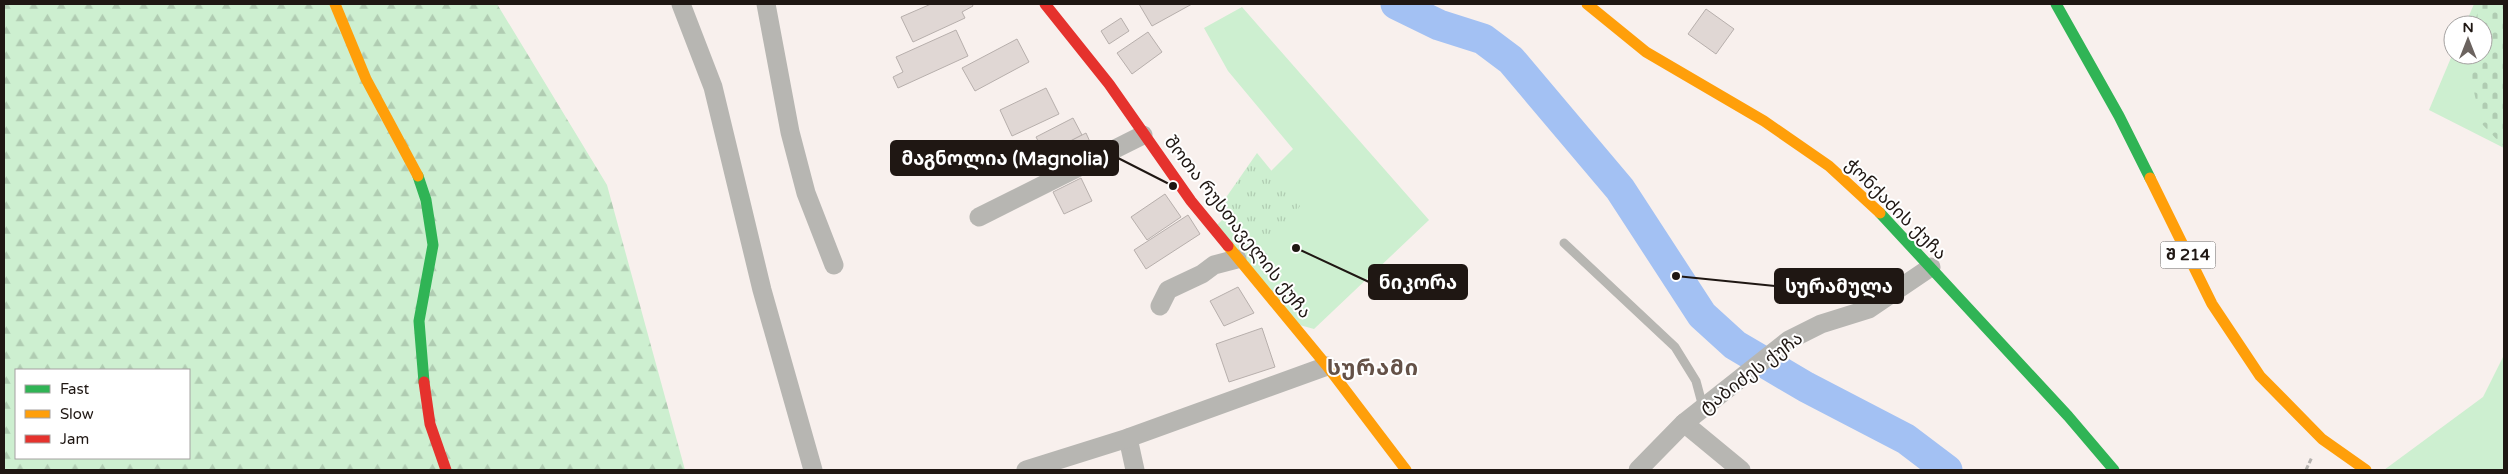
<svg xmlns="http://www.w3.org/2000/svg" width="2508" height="474" viewBox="0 0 2508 474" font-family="'Varela Round','Noto Sans Georgian',sans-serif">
	<defs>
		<pattern id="forest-firs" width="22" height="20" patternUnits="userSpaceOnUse" patternTransform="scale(1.25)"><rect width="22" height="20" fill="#cdefd0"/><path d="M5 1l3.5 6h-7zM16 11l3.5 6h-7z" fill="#b0ccb2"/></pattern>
		<pattern id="cemetery-stones" width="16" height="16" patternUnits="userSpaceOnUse" patternTransform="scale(1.25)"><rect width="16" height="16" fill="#cdefd0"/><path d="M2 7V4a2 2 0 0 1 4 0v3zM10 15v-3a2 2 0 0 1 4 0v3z" fill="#b0ccb2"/></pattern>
		<pattern id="park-tufts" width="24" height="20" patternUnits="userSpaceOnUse" patternTransform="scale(1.25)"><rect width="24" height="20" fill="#cdefd0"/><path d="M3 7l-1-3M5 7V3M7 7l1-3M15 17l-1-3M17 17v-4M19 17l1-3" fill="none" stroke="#b0ccb2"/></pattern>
	</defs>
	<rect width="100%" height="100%" fill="#f8f0ed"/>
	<!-- grass -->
	<g fill="#cdefd0">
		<path d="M2474,4H2504V148L2429,110L2453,53V55H2483V25H2465Z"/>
		<path d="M1242,7L1429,220L1314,329L1296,324L1213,229L1293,149L1228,71L1204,28Z"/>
		<path d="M2504,355V470H2384L2483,397Z"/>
	</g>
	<!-- forest -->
	<path fill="url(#forest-firs)" fill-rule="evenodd" d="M4,4H497L607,185L685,470H4ZM16,370H189V458H16Z"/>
	<!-- cemetery -->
	<path fill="url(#cemetery-stones)" d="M2480,4H2504V147L2481,123L2466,56L2483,55V25H2474Z"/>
	<!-- park -->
	<path fill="url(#park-tufts)" d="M1257,153L1300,206L1262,263L1218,209Z"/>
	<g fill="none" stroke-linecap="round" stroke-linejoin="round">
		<!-- river -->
		<path stroke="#a3c1f3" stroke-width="31" d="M1396,4L1439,25L1483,39L1511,60L1620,189L1702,315L1735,345L1806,387L1906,439L1947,470"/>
	</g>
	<!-- building -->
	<g fill="#e0d7d4" stroke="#b7afac">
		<path d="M931,4H972L973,6L962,12L965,18L913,42L901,17Z"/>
		<path d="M1139,4H1192L1152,26Z"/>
		<path d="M1706,9L1734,29L1716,54L1688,34Z"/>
		<path d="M1121,18L1129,31L1109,44L1101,31Z"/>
		<path d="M956,30L968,56L898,88L893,77L903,72L896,57Z"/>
		<path d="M1148,32L1162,52L1132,74L1117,53Z"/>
		<path d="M1017,39L1029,62L975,91L962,68Z"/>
		<path d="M1046,88L1059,114L1012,136L1000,110Z"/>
		<path d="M1073,118L1082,135L1045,154L1036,137Z"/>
		<path d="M1086,133L1091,144L1073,153L1077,162L1055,173L1045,154Z"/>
		<path d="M1081,178L1092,201L1064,214L1053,192Z"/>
		<path d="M1165,194L1181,217L1147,240L1131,217Z"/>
		<path d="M1188,215L1200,234L1146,269L1134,250Z"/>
		<path d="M1238,287L1254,313L1224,326L1210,301Z"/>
		<path d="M1262,328L1275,367L1229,382L1216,344Z"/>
	</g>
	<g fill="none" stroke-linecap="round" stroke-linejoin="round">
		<!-- path -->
		<path stroke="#b4b1ae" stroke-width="3" stroke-dasharray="5 2.5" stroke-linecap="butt" d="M2306,470L2312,457"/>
		<!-- lane -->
		<path stroke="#b7b6b2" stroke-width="9" d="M1564,243L1675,347L1696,381L1703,407"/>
		<!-- street -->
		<g stroke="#b7b6b2" stroke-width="19">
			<path d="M681,4L713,87L762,290L813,470"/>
			<path d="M766,4L790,132L806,193L834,265"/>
			<path d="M979,217L1143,135"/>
			<path d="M1160,306L1168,290L1202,274L1214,265L1237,259"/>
			<path d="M1684,423L1741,470"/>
			<path d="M1128,438L1135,470"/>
			<path d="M1026,470L1128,438L1327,366"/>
			<path d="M1638,470L1684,423L1789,340L1821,324L1869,309L1931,267"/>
		</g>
		<!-- fast -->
		<g stroke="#30b455" stroke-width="11">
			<path d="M2056,4L2119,116L2150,178"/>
			<path d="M418,176L426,200L433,245L419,321L424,382"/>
			<path d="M1880,213L2068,416L2114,470"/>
		</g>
		<!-- slow -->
		<g stroke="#ff9f0a" stroke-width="11">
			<path d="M335,4L366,79L418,176"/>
			<path d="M1587,4L1646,52L1764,121L1829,166L1880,213"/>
			<path d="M2150,178L2212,304L2260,376L2322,439L2366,470"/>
			<path d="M1228,246L1327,366L1406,470"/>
		</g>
		<!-- jam -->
		<g stroke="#e5322d" stroke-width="11">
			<path d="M1045,4L1109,84L1191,201L1228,246"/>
			<path d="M424,382L430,424L446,470"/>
		</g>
	</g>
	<g text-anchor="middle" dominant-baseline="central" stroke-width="4" stroke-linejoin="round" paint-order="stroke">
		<!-- shield labels -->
		<rect fill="#fff" stroke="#625d5a" stroke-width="1" x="2160.5" y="241.5" width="55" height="27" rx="4"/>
		<g font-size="16" font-weight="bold" fill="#1f1713">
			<text x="2188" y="255">შ 214</text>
		</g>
		<!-- street labels -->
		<g font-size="18" fill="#1f1713" stroke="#fff">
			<text transform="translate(1896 209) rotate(45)">ჭონქაძის ქუჩა</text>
			<text transform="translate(1238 227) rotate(52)">შოთა რუსთაველის ქუჩა</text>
			<text transform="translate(1751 373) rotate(-37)">ტაბიძეს ქუჩა</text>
		</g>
		<!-- district labels -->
		<g font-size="22" font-weight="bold" letter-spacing="1" fill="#645147" stroke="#fff">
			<text x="1373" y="368">სურამი</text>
		</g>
	</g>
	<!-- callouts -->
	<path fill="none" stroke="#1f1713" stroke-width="2" d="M1173 186L1118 158M1296 248L1369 282M1676 276L1775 286"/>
	<g fill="#1f1713" stroke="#fff" stroke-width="2">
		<circle cx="1173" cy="186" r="5"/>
		<circle cx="1296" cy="248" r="5"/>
		<circle cx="1676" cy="276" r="5"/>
	</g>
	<g fill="#1f1713" stroke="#1f1713" stroke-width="2">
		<rect x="891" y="141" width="227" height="34" rx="5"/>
		<rect x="1369" y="265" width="98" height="34" rx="5"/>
		<rect x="1775" y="269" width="128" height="34" rx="5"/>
	</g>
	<g font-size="19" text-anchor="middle" font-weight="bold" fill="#fff">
		<text x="1005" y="165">მაგნოლია (Magnolia)</text>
		<text x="1418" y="289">ნიკორა</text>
		<text x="1839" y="293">სურამულა</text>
	</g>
	<!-- border -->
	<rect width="2508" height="474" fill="none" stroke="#1f1713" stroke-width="10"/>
	<!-- legend -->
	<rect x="15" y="369" width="175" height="90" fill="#ffffff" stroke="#a5a2a1"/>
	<rect x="25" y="385" width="25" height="8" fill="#30b455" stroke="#a5a2a1"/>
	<text x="60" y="394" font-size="15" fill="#1f1713">Fast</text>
	<rect x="25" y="410" width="25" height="8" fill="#ff9f0a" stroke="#a5a2a1"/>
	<text x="60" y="419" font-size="15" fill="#1f1713">Slow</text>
	<rect x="25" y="435" width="25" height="8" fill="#e5322d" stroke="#a5a2a1"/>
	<text x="60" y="444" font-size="15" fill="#1f1713">Jam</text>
	<!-- north arrow -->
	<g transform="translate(2468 40)"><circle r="24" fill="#ffffff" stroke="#a5a2a1"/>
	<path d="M0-4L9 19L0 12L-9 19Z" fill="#6b635f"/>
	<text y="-8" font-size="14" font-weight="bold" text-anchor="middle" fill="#1f1713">N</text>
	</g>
</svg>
